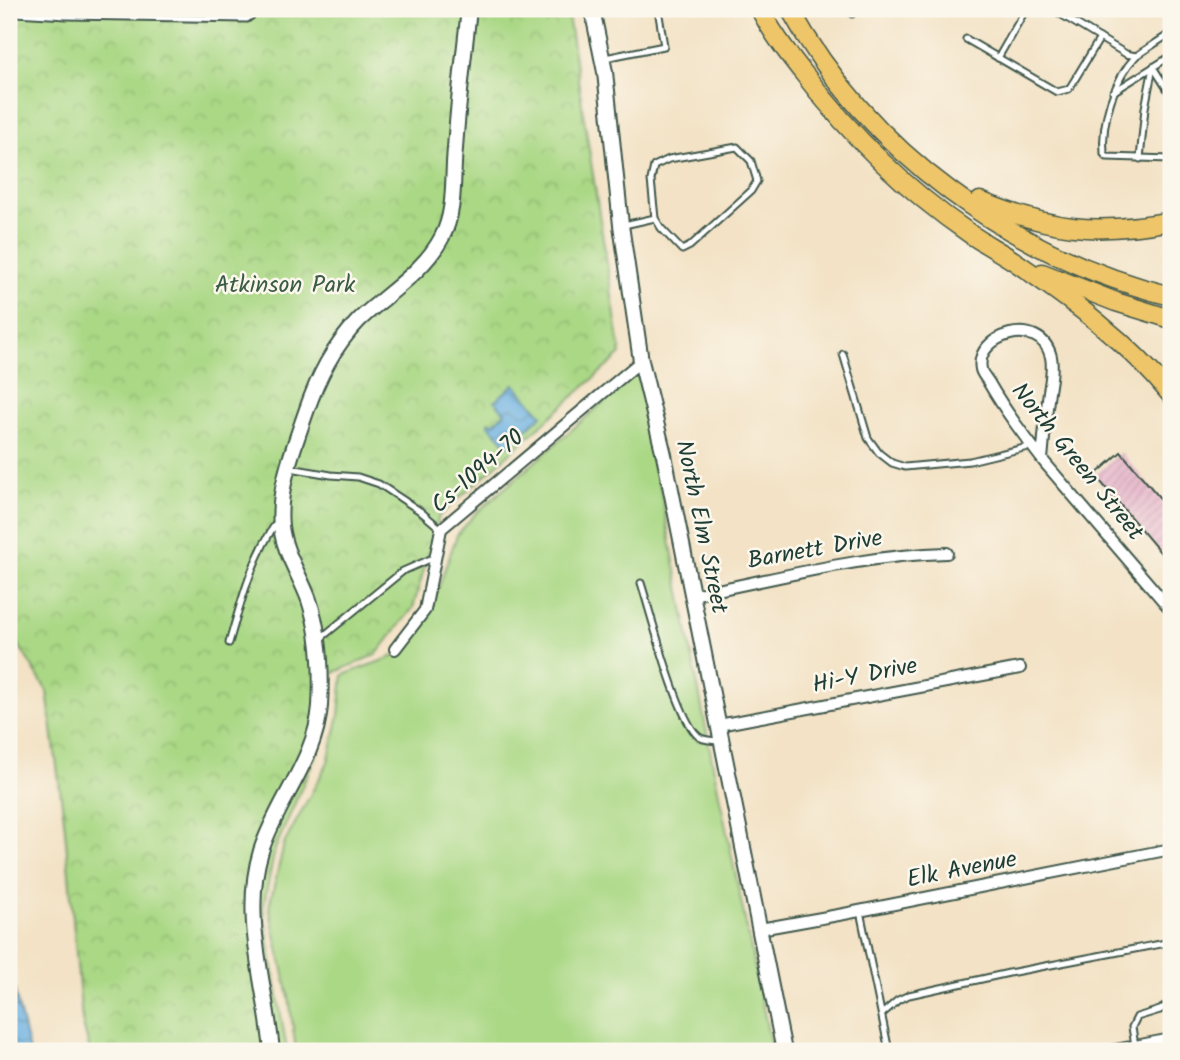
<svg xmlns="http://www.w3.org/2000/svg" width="1180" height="1060" viewBox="0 0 1180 1060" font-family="Kalam,sans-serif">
	<defs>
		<pattern id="park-crowns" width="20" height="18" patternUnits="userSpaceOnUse" patternTransform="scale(1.75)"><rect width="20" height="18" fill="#aad885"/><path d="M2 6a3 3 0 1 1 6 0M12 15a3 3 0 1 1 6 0" fill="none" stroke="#92ba73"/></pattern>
		<pattern id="water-waves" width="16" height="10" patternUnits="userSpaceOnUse" patternTransform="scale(1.75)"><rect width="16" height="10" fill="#6bb0e1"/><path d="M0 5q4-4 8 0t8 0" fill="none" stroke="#5790b7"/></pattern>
		<pattern id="building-hatch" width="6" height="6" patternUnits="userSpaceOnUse" patternTransform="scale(1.75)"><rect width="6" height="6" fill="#e5aec7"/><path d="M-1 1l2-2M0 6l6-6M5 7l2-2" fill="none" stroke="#b98fa2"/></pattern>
	</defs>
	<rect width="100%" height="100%" fill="#fbf7ec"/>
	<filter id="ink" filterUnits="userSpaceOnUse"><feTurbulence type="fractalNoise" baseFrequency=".0143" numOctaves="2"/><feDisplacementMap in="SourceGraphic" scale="14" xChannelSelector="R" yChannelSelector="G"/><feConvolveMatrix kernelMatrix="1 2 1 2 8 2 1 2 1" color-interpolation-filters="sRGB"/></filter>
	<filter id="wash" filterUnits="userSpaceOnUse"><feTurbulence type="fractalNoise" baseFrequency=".00686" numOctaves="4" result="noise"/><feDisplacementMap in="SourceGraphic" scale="28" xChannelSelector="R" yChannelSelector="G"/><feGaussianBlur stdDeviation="1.57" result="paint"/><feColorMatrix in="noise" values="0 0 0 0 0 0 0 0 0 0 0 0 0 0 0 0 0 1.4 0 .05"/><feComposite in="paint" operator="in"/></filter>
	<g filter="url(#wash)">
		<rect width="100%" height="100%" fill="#f3e2c5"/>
		<!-- grass -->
		<path fill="#aad885" stroke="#648a5c" stroke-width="2" d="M638,372L712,760L772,1051H296L289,997L269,907L284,844L328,762L339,715L343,675L400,654L429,614L457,535L475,514Z"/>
		<!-- park -->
		<path fill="url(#park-crowns)" stroke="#648a5c" stroke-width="2" d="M9,9H567L621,354L439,516L413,608L376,655L333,673L328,727L275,849L263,908L287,1051H90L82,1020L64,819L47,691L9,629Z"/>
		<!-- water -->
		<g fill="url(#water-waves)" stroke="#45768a" stroke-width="2">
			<path d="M514,384L542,415L508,446L488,424L490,421L493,424L505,413L495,401Z"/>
			<path d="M9,967L29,1051H9Z"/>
		</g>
		<g id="blocks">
			<!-- building -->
			<path fill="url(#building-hatch)" d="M1121,452L1164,503L1171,497V565L1095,475Z"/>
		</g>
	</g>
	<g filter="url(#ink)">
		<use href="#blocks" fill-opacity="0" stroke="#3f564a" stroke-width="2"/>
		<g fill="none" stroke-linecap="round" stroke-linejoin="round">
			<!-- service casing -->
			<g stroke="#3f564a" stroke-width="9">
				<g id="service">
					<path d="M848,9L852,14"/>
					<path d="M1052,9L1126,54L1136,56L1171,33"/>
					<path d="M9,11L15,13L67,16L247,19L261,9"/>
					<path d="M966,39L1057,92L1069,89L1100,38"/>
					<path d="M1136,56C1114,79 1101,122 1104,154L1107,157L1171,159"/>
					<path d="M605,58L664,46L658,9"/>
					<path d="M998,58L1026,9"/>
					<path d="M1153,67L1171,95"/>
					<path d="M1113,92L1171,56"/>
					<path d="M1140,159L1145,108L1153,67"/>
					<path d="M624,225L655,218L661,228L682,250L690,246L751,191L757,181L751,161L737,147L669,159L654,166L651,180L655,218"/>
					<path d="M843,354L868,438L879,453L892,463L905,467L937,464L970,461L1032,446"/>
					<path d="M290,468L331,475L358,477L379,484L420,511L441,529"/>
					<path d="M641,583C651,614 677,718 698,736C703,741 712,740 718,741"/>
					<path d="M321,638L403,571L435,557"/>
					<path d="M229,643C242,599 252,558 278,520"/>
					<path d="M860,911L889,1051"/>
					<path d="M882,1014L898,1000L909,995L1009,973L1171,942"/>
					<path d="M1135,1046L1132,1027L1137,1017L1160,1010L1171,1002"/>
				</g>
			</g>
			<!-- minor casing -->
			<g stroke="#3f564a" stroke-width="14">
				<g id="minor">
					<path d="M1042,459C1044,440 1045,420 1048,400C1049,386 1054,372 1051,357C1041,314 974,335 981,369C981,373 987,379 989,383C1005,411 1025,437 1045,463L1171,610"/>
					<path d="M692,595C777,579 860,555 947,553"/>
					<path d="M395,649L425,610L441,529L641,361"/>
					<path d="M719,725L1020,668"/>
					<path d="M760,929L844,914L1171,849"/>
					<path d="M1110,1051L1171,1039"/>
				</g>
			</g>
			<!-- tertiary casing -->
			<g stroke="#3f564a" stroke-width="18">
				<g id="tertiary">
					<path d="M592,9L605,72L621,225L641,361L664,455L784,1051"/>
					<path d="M272,1051C266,985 241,916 261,851C277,801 316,759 320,706C322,671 320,633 309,600C300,575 284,553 281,526C277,489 294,447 306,412C318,377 333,347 359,320C386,294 424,272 442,237C456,211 452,178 455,149C458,102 464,55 469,9"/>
				</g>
			</g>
			<!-- trunk casing -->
			<g stroke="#3f564a" stroke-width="21">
				<g id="trunk">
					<path d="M760,9C772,33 788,54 805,75C851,136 905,189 969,233C983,243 999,251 1014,261C1071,300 1128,341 1171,395"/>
					<path d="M790,9C868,152 1014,257 1171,296"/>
					<path d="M980,201C1051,230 1096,235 1171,221"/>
					<path d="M1042,273L1116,302L1171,319"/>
				</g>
			</g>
			<!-- service -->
			<use href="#service" stroke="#fff" stroke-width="5"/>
			<!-- minor -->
			<use href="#minor" stroke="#fff" stroke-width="10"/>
			<!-- tertiary -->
			<use href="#tertiary" stroke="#fff" stroke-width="14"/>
			<!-- trunk -->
			<use href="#trunk" stroke="#eec569" stroke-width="18"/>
		</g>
	</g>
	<g text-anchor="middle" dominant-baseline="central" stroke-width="5" stroke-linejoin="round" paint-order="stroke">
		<!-- park labels -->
		<g font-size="24" fill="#3b5c44" stroke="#fbf7ec">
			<text x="285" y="285">Atkinson Park</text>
		</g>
		<!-- street labels -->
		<g font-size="24" fill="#1f3d34" stroke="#fbf7ec">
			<text transform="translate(1077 462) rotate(51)">North Green Street</text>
			<text transform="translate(478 472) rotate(-41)">Cs-1094-70</text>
			<text transform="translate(701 527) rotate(78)">North Elm Street</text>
			<text transform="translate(815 550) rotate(-10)">Barnett Drive</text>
			<text transform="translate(865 676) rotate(-11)">Hi-Y Drive</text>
			<text transform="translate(962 870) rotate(-11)">Elk Avenue</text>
		</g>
	</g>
	<!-- margin -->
	<rect width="1180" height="1060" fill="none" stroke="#fbf7ec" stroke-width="35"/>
</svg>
